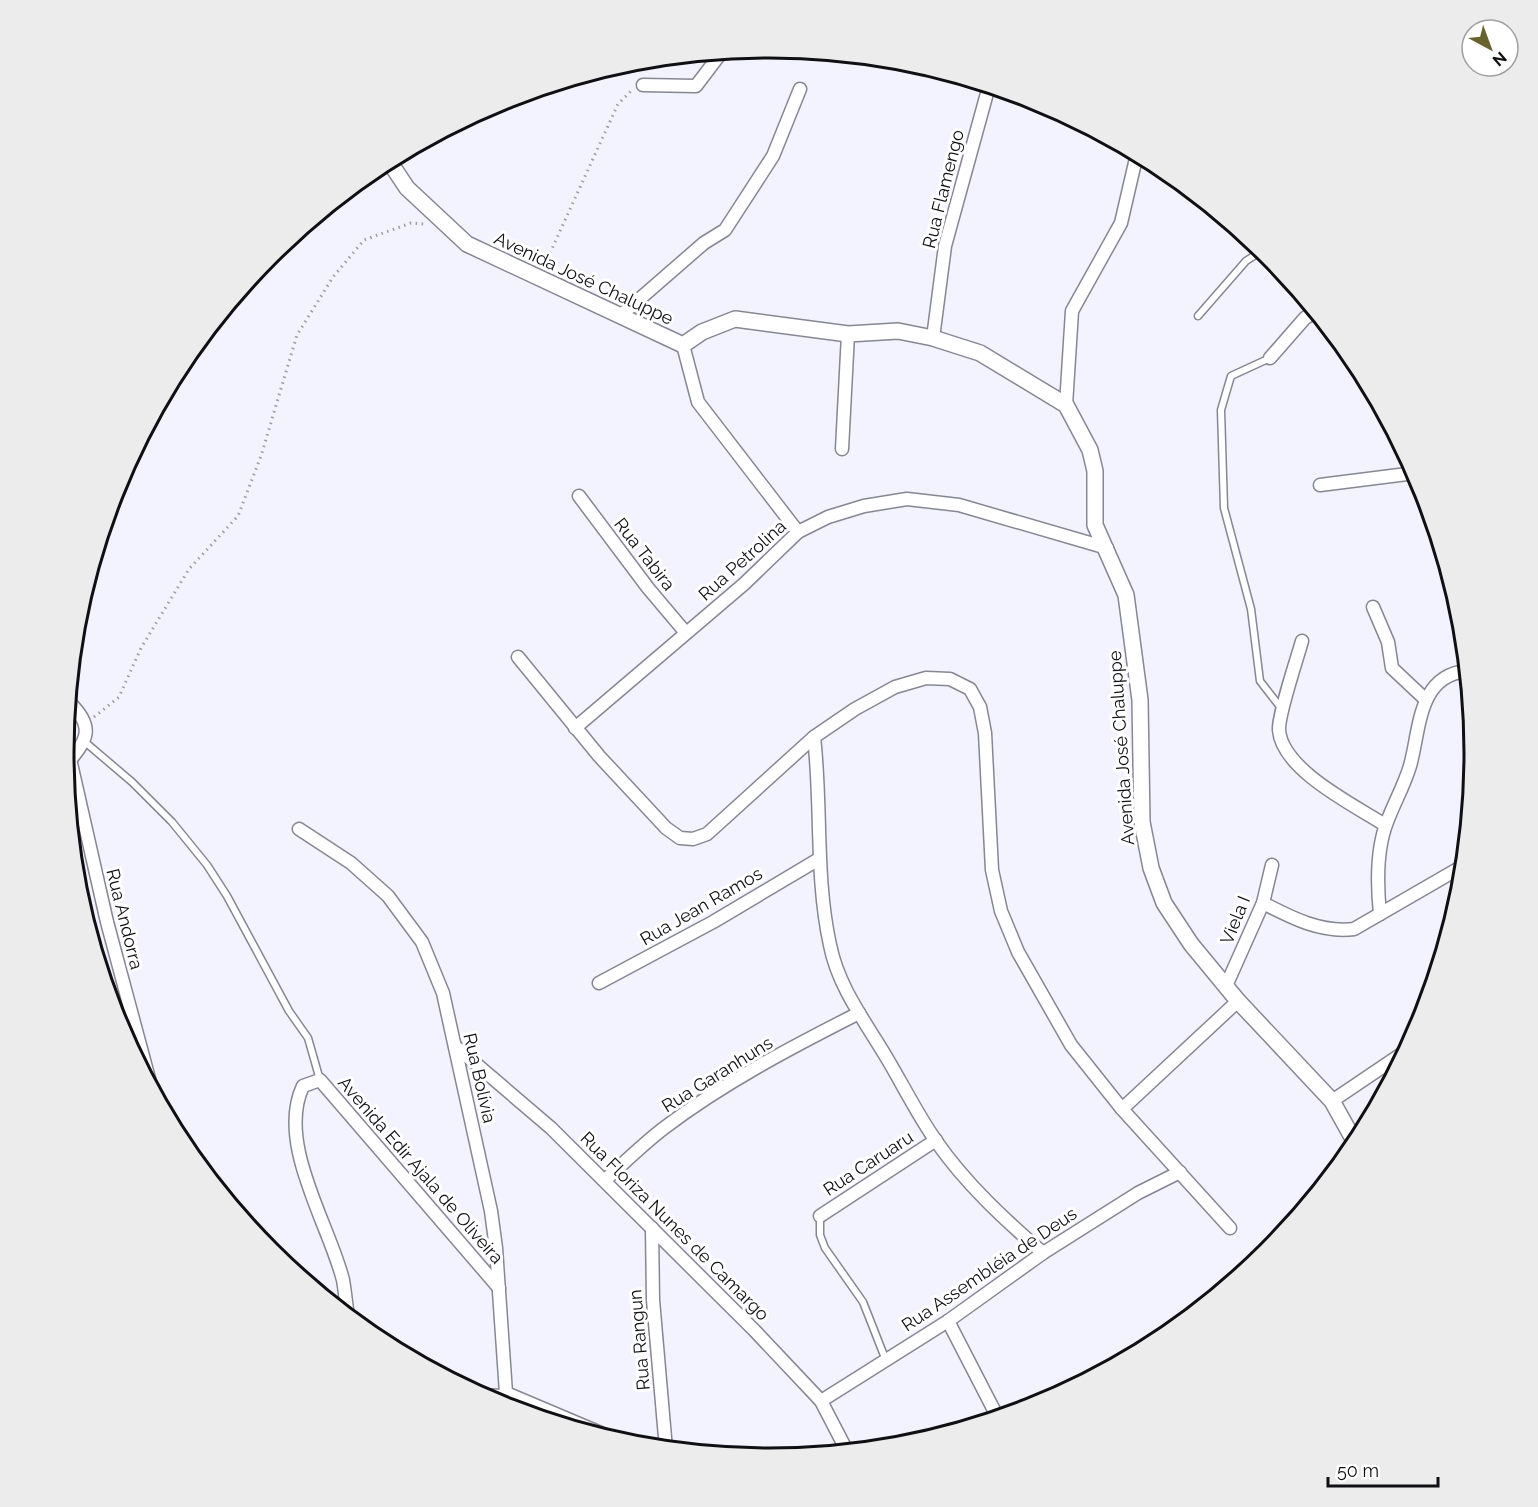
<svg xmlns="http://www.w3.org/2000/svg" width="1538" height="1507" viewBox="0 0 1538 1507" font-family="Raleway,sans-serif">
	<rect width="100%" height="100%" fill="#f2f3fe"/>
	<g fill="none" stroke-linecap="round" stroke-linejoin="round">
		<!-- service casing -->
		<g stroke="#868794" stroke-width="9">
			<g id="service">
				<path d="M1198,316L1246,261L1263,250"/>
				<path d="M1270,358L1231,376L1221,410L1224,508L1251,609L1260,681L1281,708"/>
				<path d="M85,742L132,782L172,822L207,865L227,896L289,1011L308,1038L320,1080"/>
				<path d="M820,1216V1235L825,1248L863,1302L885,1358"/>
				<path d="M474,1392L506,1393"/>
			</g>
		</g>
		<!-- minor casing -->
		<g stroke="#868794" stroke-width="15">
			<g id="minor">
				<path d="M643,85L696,86L721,53"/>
				<path d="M620,316L704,243L725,230L773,156L800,89"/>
				<path d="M933,338L945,246L989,86"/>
				<path d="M683,345L698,402L798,532"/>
				<path d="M1270,358L1305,318L1315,312"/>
				<path d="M1066,405L1072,311L1121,223L1137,154"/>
				<path d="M842,449L848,334"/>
				<path d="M1320,485L1415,473"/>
				<path d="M579,496L648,588L686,633"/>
				<path d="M1373,607L1388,642L1392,668L1426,700"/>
				<path d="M1302,641C1297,659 1278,715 1279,730C1282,770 1354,805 1385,825"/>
				<path d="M518,657L599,756L666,828L680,838L693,839L707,834L814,737L855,709L895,687L926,678L950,679L970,689L980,707L985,733L992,870L1001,911L1018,952L1071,1045L1122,1109L1230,1228"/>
				<path d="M575,728L744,584L798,532L828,517L864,506L907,499L959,505L1107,548"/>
				<path d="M814,737C822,806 815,877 830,945C838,986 864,1020 885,1055C902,1083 917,1114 936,1141C965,1183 1004,1219 1043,1253"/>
				<path d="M70,759L107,922L151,1086"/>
				<path d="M66,765C87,740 96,728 69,702"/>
				<path d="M299,829L351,863L388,896L422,942L443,993L491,1211L496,1248L506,1393L629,1445"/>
				<path d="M1263,903C1292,918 1321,933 1354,929L1463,866"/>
				<path d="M1380,914C1377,885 1376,850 1387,822C1394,803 1404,786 1410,766C1420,732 1417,676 1466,671"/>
				<path d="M599,983L713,922L819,859"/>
				<path d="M1226,986L1263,903L1272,865"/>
				<path d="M117,1022L136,1038"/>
				<path d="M455,1046L551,1128L755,1331L821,1401L847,1451"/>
				<path d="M1332,1101L1406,1051"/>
				<path d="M1122,1109L1238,1001"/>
				<path d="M605,1180C624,1163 643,1144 664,1128C723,1083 792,1047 859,1013"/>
				<path d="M820,1216L936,1140"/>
				<path d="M652,1228L653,1300L666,1449"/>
				<path d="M348,1316C346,1304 345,1291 343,1280C329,1224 276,1143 303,1086L320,1080L499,1288"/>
				<path d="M948,1321L998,1418"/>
				<path d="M821,1401L948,1321L1043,1253L1138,1193L1180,1172"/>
			</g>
		</g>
		<!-- tertiary casing -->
		<g stroke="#868794" stroke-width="18">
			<path id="tertiary" d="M389,161L407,188L467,244L683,345L702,332L735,319L848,334L898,331L933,338L980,353L1066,405L1090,450L1095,471V525L1126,595L1140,700L1142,822L1151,868L1164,903L1191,944L1238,1001L1332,1101L1356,1144"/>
		</g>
		<!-- path -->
		<g stroke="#9c9da6" stroke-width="3" stroke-dasharray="1.5 4.5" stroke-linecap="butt">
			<path d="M545,264L618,104L633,89"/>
			<path d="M94,717L119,697L141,648L189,569L238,516L261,456L297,335L333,277L364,240L411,223L424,224"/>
		</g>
		<!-- service -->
		<use href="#service" stroke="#fff" stroke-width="6"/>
		<!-- minor -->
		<use href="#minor" stroke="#fff" stroke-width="12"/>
		<!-- tertiary -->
		<use href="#tertiary" stroke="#fff" stroke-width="15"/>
	</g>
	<g text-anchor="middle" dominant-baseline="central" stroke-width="6" stroke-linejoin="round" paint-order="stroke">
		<!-- street labels -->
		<g font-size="18" fill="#0f0f14" stroke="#fff">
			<text transform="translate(943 189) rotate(-76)">Rua Flamengo</text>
			<text transform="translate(584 278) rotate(25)">Avenida José Chaluppe</text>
			<text transform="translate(645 554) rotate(52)">Rua Tabira</text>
			<text transform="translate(742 560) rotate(-42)">Rua Petrolina</text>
			<text transform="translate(1121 748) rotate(-94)">Avenida José Chaluppe</text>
			<text transform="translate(701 906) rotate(-30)">Rua Jean Ramos</text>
			<text transform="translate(125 919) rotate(76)">Rua Andorra</text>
			<text transform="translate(1235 920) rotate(-68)">Viela I</text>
			<text transform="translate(717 1074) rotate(-32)">Rua Garanhuns</text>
			<text transform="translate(480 1078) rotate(77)">Rua Bolívia</text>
			<text transform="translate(868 1163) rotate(-33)">Rua Caruaru</text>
			<text transform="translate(421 1170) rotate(49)">Avenida Edir Ajala de Oliveira</text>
			<text transform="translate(675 1226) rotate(45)">Rua Floriza Nunes de Camargo</text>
			<text transform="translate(989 1269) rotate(-34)">Rua Assembléia de Deus</text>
			<text transform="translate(639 1340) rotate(-95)">Rua Rangun</text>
		</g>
	</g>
	<!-- crop -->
	<path d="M0 0H1538V1507H0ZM74 753a695 695 0 1 1 1390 0a695 695 0 1 1-1390 0Z" fill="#ececec" fill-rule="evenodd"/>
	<path fill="none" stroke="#0f0f14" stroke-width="3" d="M74 753a695 695 0 1 1 1390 0a695 695 0 1 1-1390 0Z"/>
	<!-- north arrow -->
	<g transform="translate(1490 48) rotate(139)"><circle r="28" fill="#ffffff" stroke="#9f9fa1" stroke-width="1.5"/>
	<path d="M0-4.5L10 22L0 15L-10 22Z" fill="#68622e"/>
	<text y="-9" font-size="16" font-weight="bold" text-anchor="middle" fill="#0f0f14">N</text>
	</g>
	<!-- scale -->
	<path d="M1328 1477v9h110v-9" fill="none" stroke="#0f0f14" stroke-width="3"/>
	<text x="1337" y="1477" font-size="18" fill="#0f0f14" stroke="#ffffff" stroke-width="4.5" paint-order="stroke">50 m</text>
</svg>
